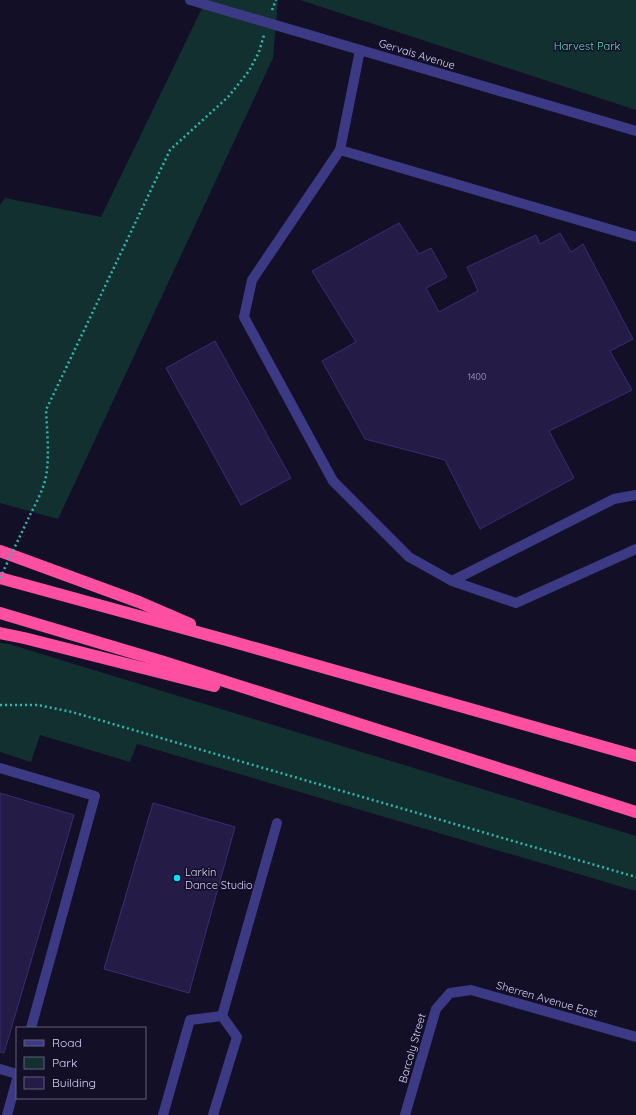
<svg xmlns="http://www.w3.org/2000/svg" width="636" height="1115" viewBox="0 0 636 1115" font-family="Quicksand,sans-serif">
	<rect width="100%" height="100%" fill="#130f26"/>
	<!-- green -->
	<g fill="#12302f">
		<path d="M206,0H278L273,58L58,519L0,503V205L5,198L101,217Z"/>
		<path d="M300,0H636V110Z"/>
		<path d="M0,643L9,644L636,836V891L137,744L130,762L40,735L31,762L0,752Z"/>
	</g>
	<!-- building -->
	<g fill="#241b47" stroke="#3b2d73">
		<path d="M399,223L419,254L431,248L447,277L426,288L439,312L478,291L467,267L536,235L540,244L560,233L571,252L583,244L633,339L610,351L632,390L549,431L574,478L480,529L445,460L365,439L322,361L356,342L312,271Z"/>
		<path d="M215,341L291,478L241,505L166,368Z"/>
		<path d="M0,793L74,815L4,1053L0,1052Z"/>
		<path d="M153,803L235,827L189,993L104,969Z"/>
	</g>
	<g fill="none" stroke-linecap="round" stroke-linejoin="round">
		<!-- path -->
		<g stroke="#2fb8b0" stroke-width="2.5" stroke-dasharray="2 3" stroke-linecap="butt">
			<path d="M272,10L276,0"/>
			<path d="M30,515C37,501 46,485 47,469C49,450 47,430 46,410L170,150L228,97L249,71L259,52L264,35"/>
			<path d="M0,705H38L72,712L636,877"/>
		</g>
		<!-- service -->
		<g stroke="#3d3a85" stroke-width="10">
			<path d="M360,50L340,150L252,280L244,317L333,481L409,557L452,581L516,603L636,549"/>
			<path d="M340,150L636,237"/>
			<path d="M452,581L614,499L636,495"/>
			<path d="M0,768L95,796L31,1028"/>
			<path d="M222,1016L277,823"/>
			<path d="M0,1069L17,1074"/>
			<path d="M7,1115L17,1079"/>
			<path d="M163,1115L190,1020L222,1016"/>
			<path d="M213,1115L237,1037L222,1016"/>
		</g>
		<!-- minor -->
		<g stroke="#3d3a85" stroke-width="10">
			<path d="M190,0L636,131"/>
			<path d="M405,1115L436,1009L450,993L471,990L636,1037"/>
		</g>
		<!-- motorway -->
		<g stroke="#ff4fa3" stroke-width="12">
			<path d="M0,551L139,602L190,624"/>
			<path d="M0,578L230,641L636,756"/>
			<path d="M0,613L164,662L636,812"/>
			<path d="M0,633L24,638L214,686"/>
		</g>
		<!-- path-bridge -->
		<path stroke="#2fb8b0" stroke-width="2.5" stroke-dasharray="2 3" stroke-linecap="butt" d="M0,578L30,515"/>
	</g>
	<!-- markers -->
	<circle fill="#00e5ff" stroke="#130f26" stroke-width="1.5" cx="177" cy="878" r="4"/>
	<g text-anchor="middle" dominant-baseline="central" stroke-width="3" stroke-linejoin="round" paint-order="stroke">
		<!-- number labels -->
		<g font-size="9" fill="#aca6d1">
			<text x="477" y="376">1400</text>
		</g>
		<!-- park labels -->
		<g font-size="11" fill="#5fe0c0" stroke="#130f26">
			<text x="587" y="46">Harvest Park</text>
		</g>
		<!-- street labels -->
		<g font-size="11" fill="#d9d4ff" stroke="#130f26">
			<text transform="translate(417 54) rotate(17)">Gervais Avenue</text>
			<text transform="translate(547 999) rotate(16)">Sherren Avenue East</text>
			<text transform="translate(412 1048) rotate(-74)">Barcaly Street</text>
		</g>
		<!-- poi labels -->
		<g font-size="11" fill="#d9d4ff" stroke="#130f26" text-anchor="start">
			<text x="185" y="872">Larkin<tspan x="185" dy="13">Dance Studio</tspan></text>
		</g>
	</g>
	<!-- legend -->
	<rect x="16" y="1027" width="130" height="72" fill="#130f26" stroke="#625e7d"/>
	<rect x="24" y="1040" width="20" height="6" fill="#3d3a85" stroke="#625e7d"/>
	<text x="52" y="1047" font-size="12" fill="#d9d4ff">Road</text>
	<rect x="24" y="1057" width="20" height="12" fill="#12302f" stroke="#625e7d"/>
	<text x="52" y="1067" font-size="12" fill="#d9d4ff">Park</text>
	<rect x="24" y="1077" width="20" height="12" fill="#241b47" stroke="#625e7d"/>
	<text x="52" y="1087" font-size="12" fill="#d9d4ff">Building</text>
</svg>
